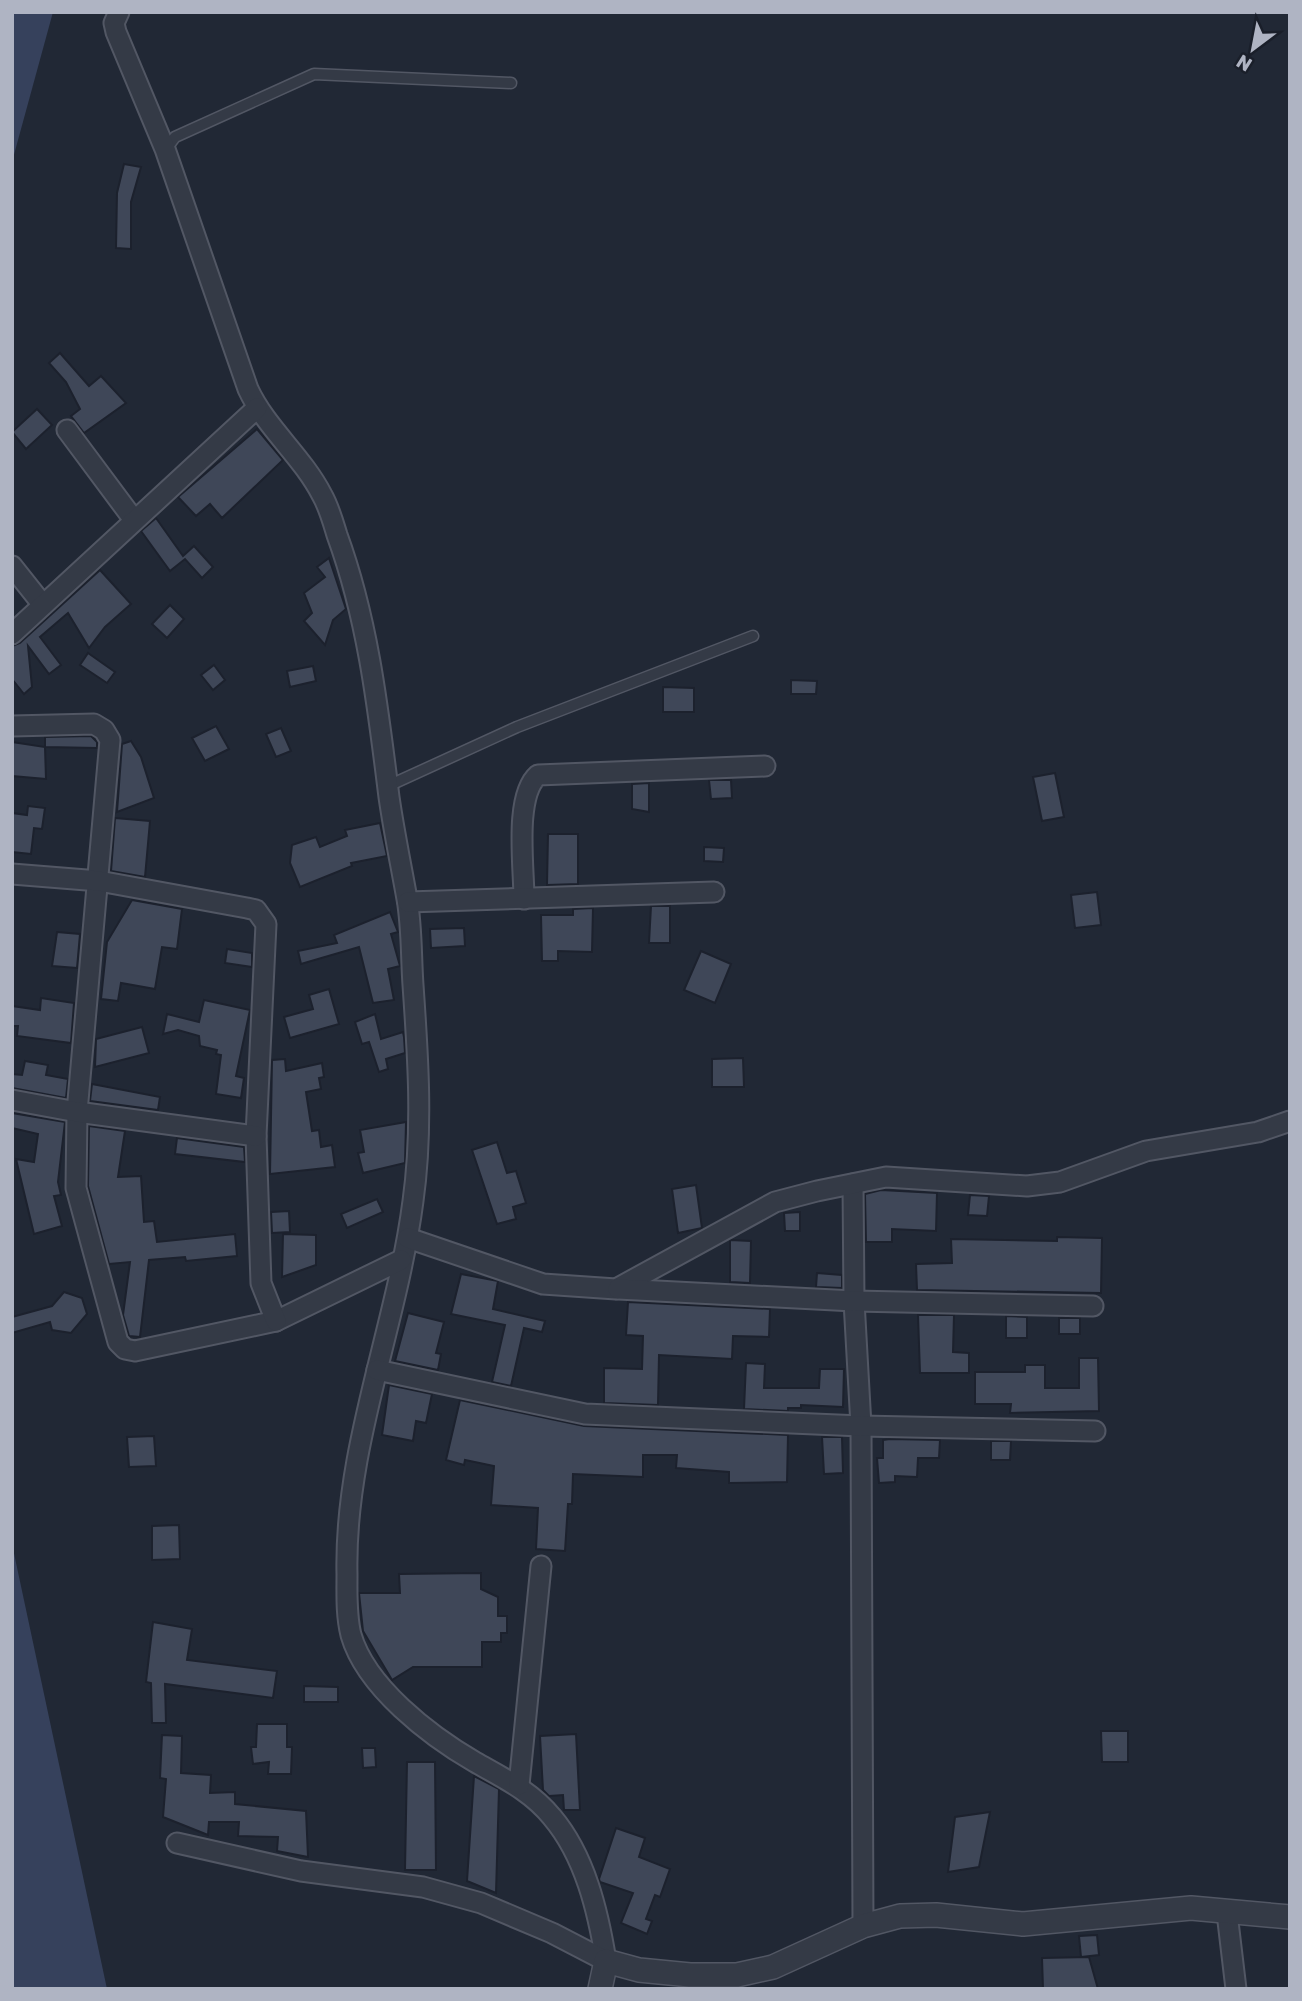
<svg xmlns="http://www.w3.org/2000/svg" width="1302" height="2001" viewBox="0 0 1302 2001" font-family="Rubik,sans-serif">
	<rect width="100%" height="100%" fill="#212835"/>
	<!-- water -->
	<g fill="#36415c">
		<path d="M12,12H53L12,162Z"/>
		<path d="M12,1544L107,1989H12Z"/>
	</g>
	<!-- building -->
	<g fill="#3f4758" stroke="#1c212d" stroke-width="2">
		<path d="M124,164L141,167L131,202V249L116,248L117,193Z"/>
		<path d="M60,353L89,386L101,376L126,403L84,433L71,416L80,409L66,382L49,363Z"/>
		<path d="M37,409L52,425L26,449L12,432Z"/>
		<path d="M257,429L283,460L222,518L210,504L196,516L178,497Z"/>
		<path d="M156,518L183,556L194,546L213,567L202,578L185,559L170,571L141,531Z"/>
		<path d="M329,558L346,609L333,620L325,645L304,621L312,613L304,593L325,577L317,567Z"/>
		<path d="M100,570L131,604L105,627L89,648L68,613L40,637L61,665L49,674L28,646L32,687L24,694L12,679V646L20,643Z"/>
		<path d="M170,605L184,619L167,638L152,624Z"/>
		<path d="M88,653L115,672L107,683L80,665Z"/>
		<path d="M214,665L225,680L213,690L201,675Z"/>
		<path d="M313,666L316,681L290,687L287,671Z"/>
		<path d="M791,680L817,681L816,694H791Z"/>
		<path d="M663,687L694,688V712H663Z"/>
		<path d="M216,726L229,749L205,761L192,738Z"/>
		<path d="M281,728L291,751L276,757L266,734Z"/>
		<path d="M91,736L97,742V748L45,747V737Z"/>
		<path d="M131,741L141,757L154,798L117,812L122,744Z"/>
		<path d="M12,742L45,747L46,779L12,776Z"/>
		<path d="M1055,773L1064,817L1042,821L1033,777Z"/>
		<path d="M709,780H731L732,798L711,799Z"/>
		<path d="M649,783V812L632,809V784Z"/>
		<path d="M28,806L45,808L42,829L34,828L31,854L12,852V813L27,815Z"/>
		<path d="M115,818L150,821L145,877L111,871Z"/>
		<path d="M380,823L387,856L351,863L352,866L300,887L290,863L292,845L316,837L320,847L347,836L345,830Z"/>
		<path d="M548,834H578V884L547,885Z"/>
		<path d="M704,847L724,848L723,862L704,861Z"/>
		<path d="M1097,892L1101,925L1075,928L1071,895Z"/>
		<path d="M132,900L182,909L177,949L162,947L155,989L121,983L118,1001L101,999L107,942Z"/>
		<path d="M651,906H670V943H649Z"/>
		<path d="M593,908L592,952L558,951V961H542L541,915H573V909Z"/>
		<path d="M390,912L398,932L391,934L400,966L388,969L394,1000L373,1003L359,947L301,964L298,951L337,943L334,935Z"/>
		<path d="M464,928L465,946L431,948L430,929Z"/>
		<path d="M57,932L80,934L77,968L52,966Z"/>
		<path d="M227,949L252,953V967L225,963Z"/>
		<path d="M701,951L731,964L715,1003L684,990Z"/>
		<path d="M329,989L339,1024L290,1038L284,1017L313,1009L309,995Z"/>
		<path d="M41,998L74,1003L71,1043L17,1036L18,1026H12V1006L40,1010Z"/>
		<path d="M204,1000L250,1010L236,1076L244,1078L241,1098L216,1094L221,1055L216,1054L217,1050L200,1046L199,1036L178,1030L163,1034L167,1014L199,1022Z"/>
		<path d="M375,1014L381,1039L403,1032L404,1037L405,1053L386,1059L388,1069L379,1072L369,1042L362,1044L355,1022Z"/>
		<path d="M142,1027L149,1053L95,1067L96,1039Z"/>
		<path d="M743,1058L744,1087H712V1059Z"/>
		<path d="M285,1059L286,1071L322,1063L324,1077L319,1078L321,1089L306,1092L312,1131L319,1130L321,1147L332,1145L335,1167L270,1174L272,1060Z"/>
		<path d="M25,1061L48,1065L46,1075L68,1079L66,1098L12,1088V1074L22,1075Z"/>
		<path d="M92,1084L160,1097L158,1110L90,1101Z"/>
		<path d="M12,1113L65,1122L58,1182L61,1195L54,1196L62,1226L34,1234L16,1159L34,1162L38,1134L12,1128Z"/>
		<path d="M406,1122L405,1163L363,1173L358,1153L364,1152L360,1130Z"/>
		<path d="M89,1126L125,1131L118,1177L141,1176L144,1222L154,1221L157,1242L235,1234L237,1256L186,1261L185,1257L149,1260L140,1337L129,1336L123,1315L130,1262L109,1264L88,1186Z"/>
		<path d="M177,1138L244,1147L245,1162L175,1154Z"/>
		<path d="M497,1142L507,1173L516,1171L526,1203L513,1207L516,1219L497,1224L472,1150Z"/>
		<path d="M696,1185L702,1228L678,1233L672,1189Z"/>
		<path d="M881,1190L937,1193L936,1231L892,1229V1242H866L865,1194Z"/>
		<path d="M970,1195L989,1196L987,1216L968,1215Z"/>
		<path d="M377,1199L383,1212L347,1228L341,1214Z"/>
		<path d="M289,1211L290,1232L272,1233L271,1212Z"/>
		<path d="M800,1212V1231H785L784,1213Z"/>
		<path d="M283,1234L316,1235V1265L282,1277Z"/>
		<path d="M1057,1237L1102,1238L1101,1293L917,1290L916,1264L952,1263L951,1239L1057,1241Z"/>
		<path d="M730,1240L751,1241L750,1283L730,1282Z"/>
		<path d="M817,1273L842,1275V1288L816,1287Z"/>
		<path d="M461,1274L498,1281L493,1309L545,1321L542,1332L524,1328L511,1386L492,1382L505,1325L451,1314Z"/>
		<path d="M64,1292L82,1298L87,1314L71,1333L52,1330L50,1322L12,1333V1317L52,1306Z"/>
		<path d="M628,1302L770,1309L769,1337L733,1336L732,1359L659,1355L658,1405L604,1403V1368L642,1369L643,1336L626,1335Z"/>
		<path d="M408,1313L444,1322L436,1353L441,1354L438,1370L395,1361Z"/>
		<path d="M918,1315H954L953,1352L969,1353V1373H920Z"/>
		<path d="M1006,1316L1027,1317V1338H1006Z"/>
		<rect x="1059" y="1318" width="21" height="16"/>
		<path d="M1079,1358H1098L1099,1411L1010,1413L1011,1404H975V1372H1025V1365H1045V1388H1079Z"/>
		<path d="M746,1363L765,1364L764,1388H819L820,1369H844L843,1407L801,1405V1408H788V1411L744,1409Z"/>
		<path d="M389,1385L432,1394L426,1423L416,1421L413,1441L382,1435Z"/>
		<path d="M460,1400L584,1426L788,1435L787,1482L729,1483V1472L676,1468L677,1455H643V1477L573,1474L572,1504H568L565,1551L536,1549L538,1508L491,1505L494,1466L465,1460L464,1465L446,1460Z"/>
		<path d="M154,1436L156,1466L129,1467L127,1437Z"/>
		<path d="M822,1437H842L843,1473L824,1474Z"/>
		<path d="M890,1439L940,1440L939,1458H918L917,1477L895,1476V1482L879,1483L877,1458H883V1440Z"/>
		<path d="M991,1441H1011L1010,1460H991Z"/>
		<path d="M179,1525L180,1559L152,1560V1526Z"/>
		<path d="M481,1573V1589L498,1597V1616H507V1633H501V1642H482V1667H413L392,1680L363,1631L359,1593H400L399,1574Z"/>
		<path d="M153,1622L192,1629L187,1660L277,1671L273,1698L165,1684L166,1723H152L151,1683L146,1682Z"/>
		<path d="M304,1686L338,1687V1702H304Z"/>
		<path d="M257,1724H287V1747H292L291,1774H268L269,1762L253,1764L251,1747H256Z"/>
		<path d="M1101,1731H1128V1762H1102Z"/>
		<path d="M576,1734L580,1810H564L563,1795L549,1796L543,1790L540,1736Z"/>
		<path d="M162,1735L182,1736L181,1773L211,1775L210,1793L235,1792V1804L306,1811L308,1857L277,1851L278,1837L238,1836L239,1822H209L208,1835L163,1817L166,1779L160,1778Z"/>
		<path d="M362,1748H375L376,1767L363,1768Z"/>
		<path d="M407,1762H435L436,1870H405Z"/>
		<path d="M474,1776L499,1789L496,1893L467,1881Z"/>
		<path d="M990,1812L979,1867L948,1872L955,1817Z"/>
		<path d="M616,1828L645,1838L639,1857L670,1869L660,1897L655,1895L646,1919L652,1921L647,1934L621,1923L633,1893L600,1882L599,1879Z"/>
		<path d="M1097,1935L1099,1955L1081,1957L1079,1936Z"/>
		<path d="M1089,1957L1098,1989H1043L1042,1958Z"/>
	</g>
	<g fill="none" stroke-linecap="round" stroke-linejoin="round">
		<!-- service casing -->
		<g stroke="#525764" stroke-width="13">
			<g id="service">
				<path d="M166,149L175,137L314,74L511,83"/>
				<path d="M388,786L517,727L753,636"/>
			</g>
		</g>
		<!-- minor casing -->
		<g stroke="#525764" stroke-width="23">
			<g id="minor">
				<path d="M119,12L114,23L116,32L165,149L248,389C266,428 302,456 322,495C329,507 333,522 337,535C368,620 378,708 389,797C394,832 401,865 407,899C412,927 411,957 413,985C418,1056 423,1130 413,1201C397,1326 344,1447 347,1574C347,1594 346,1615 351,1635C366,1687 430,1736 475,1762C503,1778 531,1791 552,1817C585,1856 598,1911 606,1961"/>
				<path d="M67,430L134,520"/>
				<path d="M12,566L43,605"/>
				<path d="M12,634L257,408"/>
				<path d="M12,726L94,724L104,730L110,740L77,1112L76,1188L118,1342L125,1349L135,1351L276,1321L401,1260"/>
				<path d="M12,874L99,881L247,908L256,910L266,924L256,1136L261,1283L276,1321"/>
				<path d="M524,899C524,867 514,796 538,775L765,766"/>
				<path d="M408,902L714,892"/>
				<path d="M12,1100L77,1112L256,1136"/>
				<path d="M853,1184L854,1301L861,1426L863,1926"/>
				<path d="M408,1238L543,1284L616,1289L775,1202L817,1191L886,1177L1027,1186L1060,1182L1146,1151L1258,1132L1290,1121"/>
				<path d="M618,1289L854,1301L1093,1306"/>
				<path d="M377,1370L585,1414L861,1426L1095,1431"/>
				<path d="M519,1785L541,1566"/>
				<path d="M177,1843L301,1871L423,1887L481,1903L552,1933L606,1961"/>
				<path d="M1227,1913L1236,1989"/>
			</g>
		</g>
		<!-- tertiary casing -->
		<g stroke="#525764" stroke-width="26">
			<path id="tertiary" d="M600,1989L606,1961L639,1970L690,1975H737L773,1967L863,1926L900,1916L936,1915L1023,1924L1191,1908L1290,1917"/>
		</g>
		<!-- service -->
		<use href="#service" stroke="#343a46" stroke-width="10"/>
		<!-- minor -->
		<use href="#minor" stroke="#343a46" stroke-width="19"/>
		<!-- tertiary -->
		<use href="#tertiary" stroke="#343a46" stroke-width="23"/>
	</g>
	<!-- border -->
	<rect width="1302" height="2001" fill="none" stroke="#afb4c3" stroke-width="28"/>
	<!-- north arrow -->
	<g transform="translate(1253 49) rotate(212)" stroke="#1a1f2a" stroke-width="5" paint-order="stroke">
	<path d="M0-5L12 26L0 18L-12 26Z" fill="#afb4c3"/>
	<text y="-10" font-size="19" font-weight="bold" text-anchor="middle" fill="#afb4c3">N</text>
	</g>
</svg>
